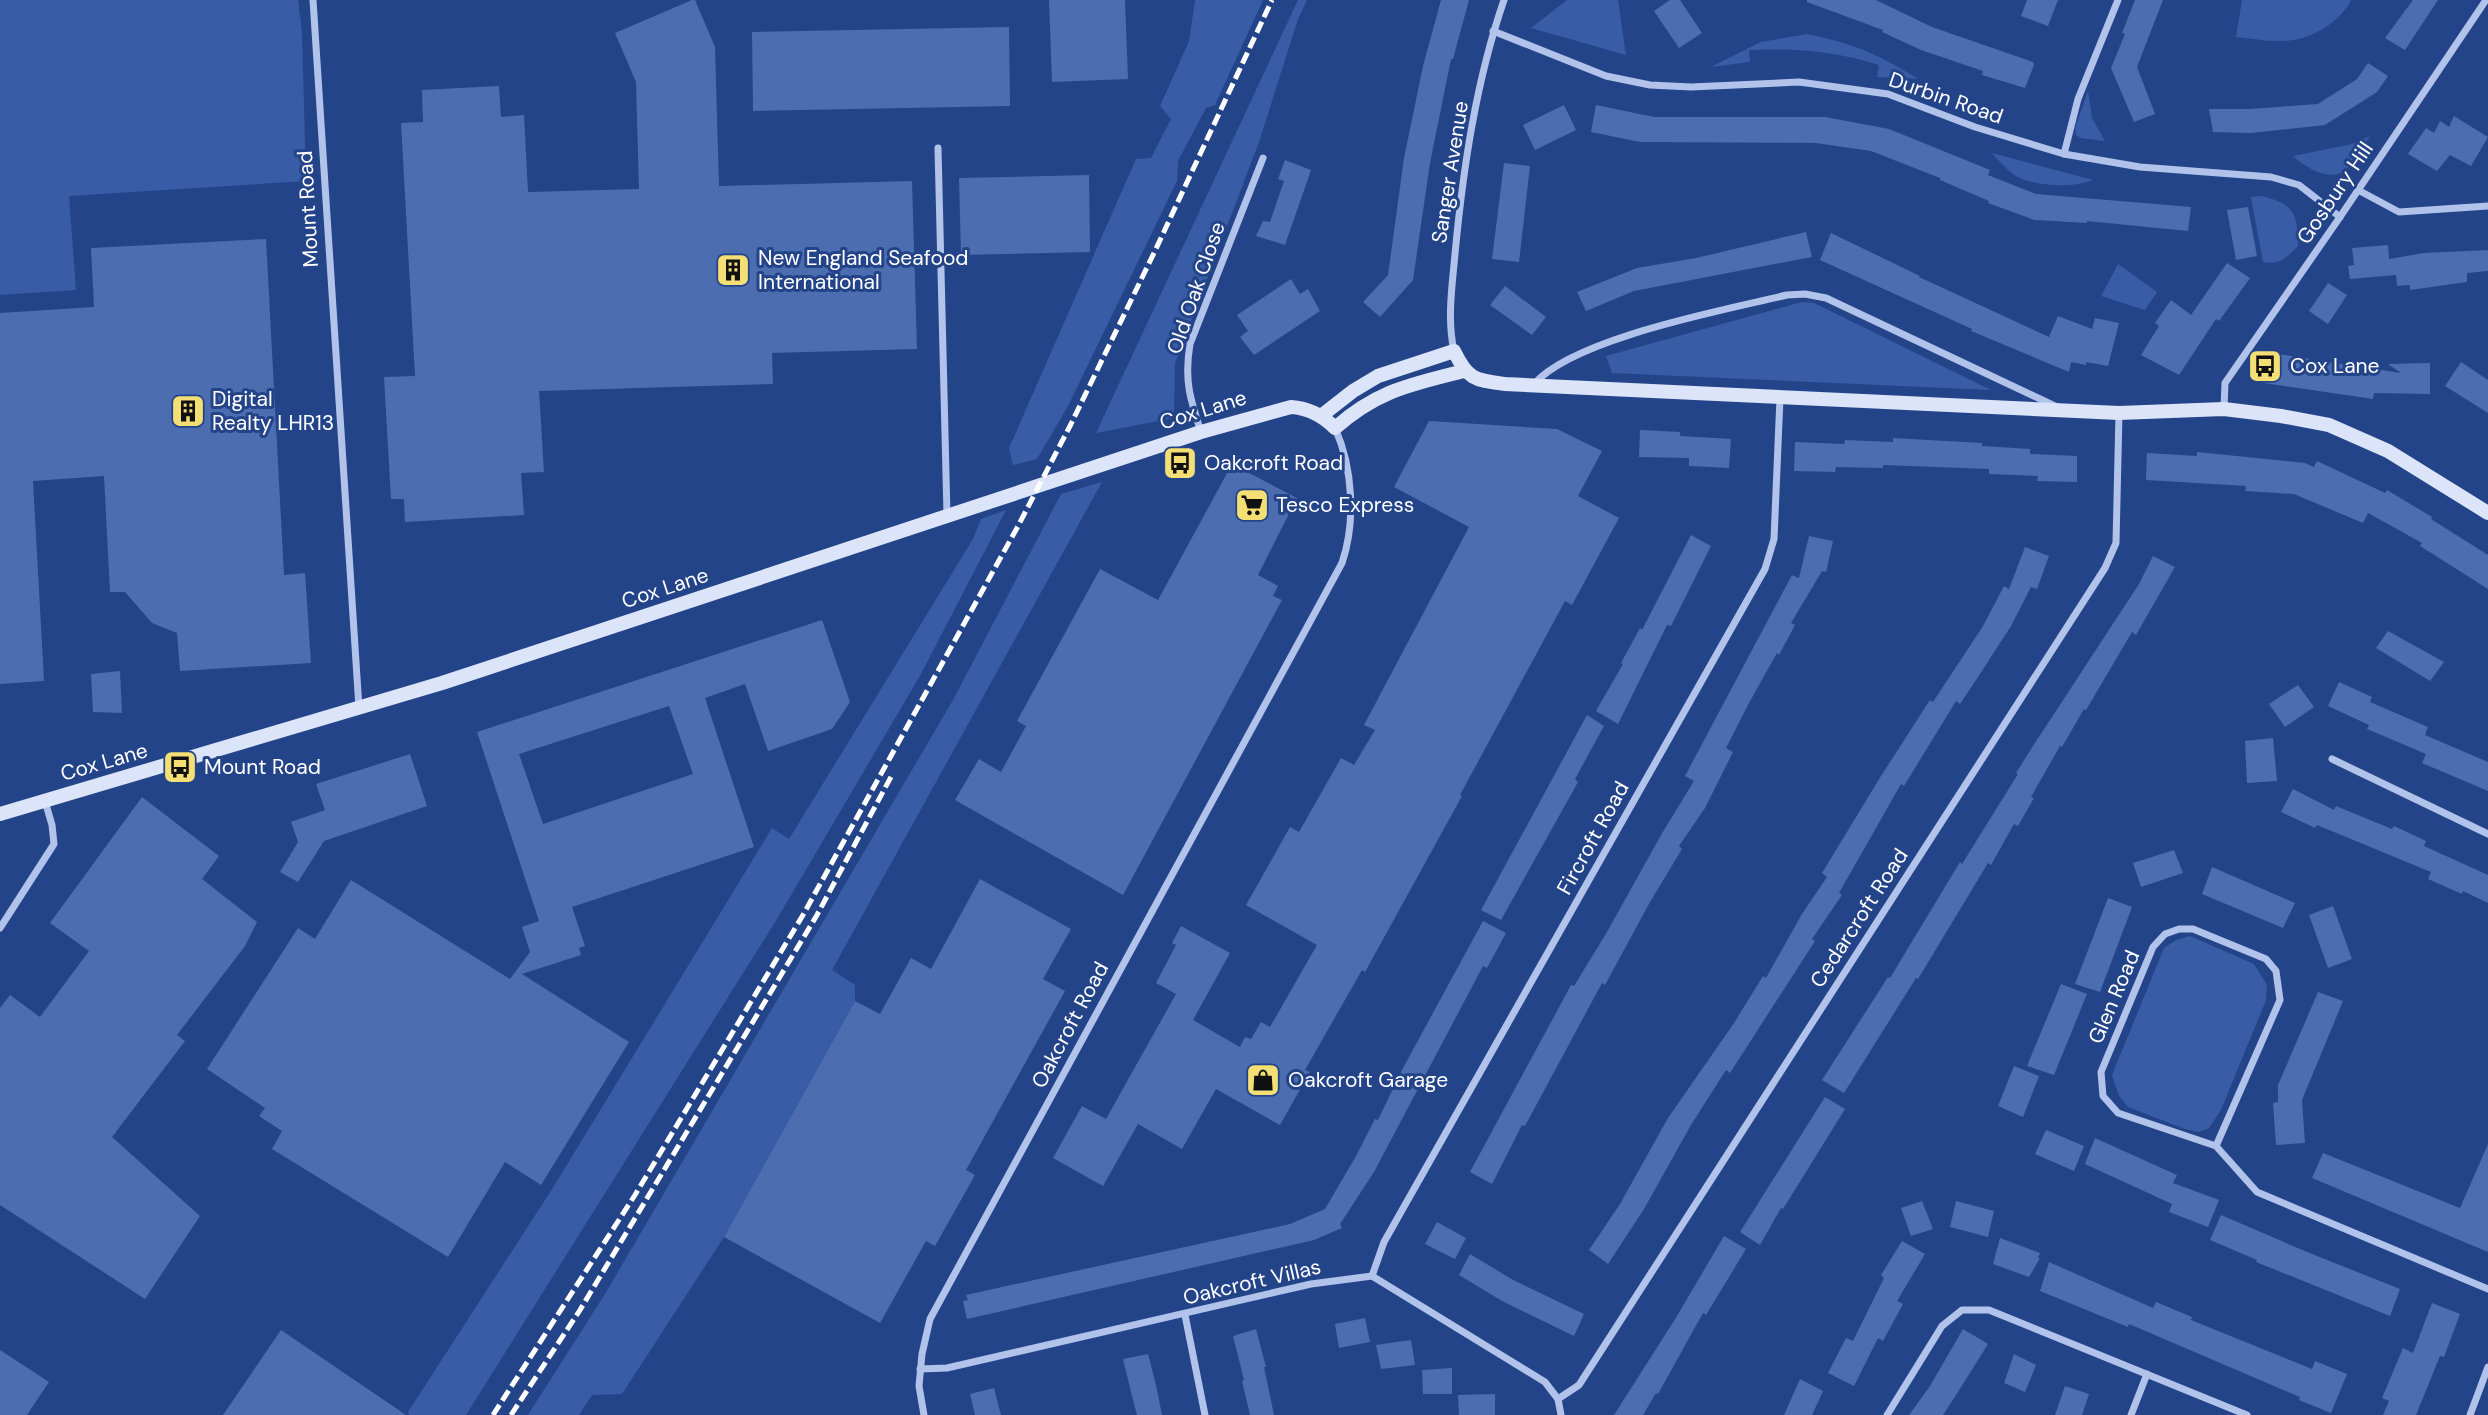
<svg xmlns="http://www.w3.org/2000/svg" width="2488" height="1415" viewBox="0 0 2488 1415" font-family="'DM Sans',sans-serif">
	<rect width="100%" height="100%" fill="#244489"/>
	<!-- green -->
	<g fill="#395ca6">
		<path d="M0,0H298L302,32L306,181L69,196L76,290L0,295Z"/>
		<path d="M1195,0H1263L1215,105L1206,108L1178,161L1177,181L1068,406L1037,459L1013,465L1009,448L1136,159L1151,158L1171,119L1160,106L1189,41Z"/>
		<path d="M1298,0H1307L1298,19L1259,142L1175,363L1174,418L1096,433Z"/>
		<path d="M1567,0H1618L1626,55L1531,28Z"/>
		<path d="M2242,0H2351C2342,20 2315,37 2293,40C2274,43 2255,39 2236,37Z"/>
		<path d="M1807,34C1855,44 1876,53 1918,79L1877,77L1879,65C1836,51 1794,48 1749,50L1750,62L1711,67L1761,42Z"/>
		<path d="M2088,91L2092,118L2105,141L2081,138L2076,135L2075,128Z"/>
		<path d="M2370,136C2363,146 2357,160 2348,168C2332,184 2306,168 2293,156L2352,144Z"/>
		<path d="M1992,153L2093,180C2073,188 2035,187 2016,176C2007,170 1999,161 1992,153Z"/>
		<path d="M2262,196C2296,205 2297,214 2298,246C2286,258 2280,265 2263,262L2251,197Z"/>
		<path d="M2118,264L2157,292L2145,310L2101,296Z"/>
		<path d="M1802,302L1814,303L1991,390L1612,373L1606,356Z"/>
		<path d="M1102,482L832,970L855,985V1001L724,1237L622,1394L592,1395L579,1415H528L605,1294L953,700L1061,494Z"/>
		<path d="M1006,510L921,674L777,919L466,1415H409L408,1412L554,1186L772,828L789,839L973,539L981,519Z"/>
		<path d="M2190,936L2254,964L2267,985L2266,1000L2221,1110L2209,1128L2199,1132L2185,1129L2128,1107L2119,1096L2112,1075L2164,948L2176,940Z"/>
	</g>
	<!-- building -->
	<g fill="#4d6db1" fill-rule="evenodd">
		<path d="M692,0H695L715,47L719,186L912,181L917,349L772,353L773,384L539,391L544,472L521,473L524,515L405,522L404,499H391L384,377L415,376L401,123L423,122L422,90L499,86L501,117L524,115L528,192L639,189L636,82L615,33Z"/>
		<path d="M1049,0H1125L1128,79L1052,82Z"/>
		<path d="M1441,0H1469L1453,59H1451L1430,163L1413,280L1380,317L1363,302L1388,275L1404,158L1423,66Z"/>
		<path d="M1670,0H1680L1702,33L1679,48L1654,11Z"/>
		<path d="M1807,0H1876L1932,27L2033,62L2034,65L2025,88L1982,75L1983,71L1921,50L1882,32L1883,30L1807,2Z"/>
		<path d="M2027,0H2058L2048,26L2021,16Z"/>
		<path d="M2135,0H2163L2137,67L2155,114L2134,122L2111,68L2125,34L2122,33Z"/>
		<path d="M2413,0H2438L2405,50L2385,38Z"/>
		<path d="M1009,27L1010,106L753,111L752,32Z"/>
		<path d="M2368,63L2388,76L2377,92L2325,125L2251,133L2213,132L2209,109H2250L2318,104L2357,79Z"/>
		<path d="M1564,105L1576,130L1535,150L1523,125Z"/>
		<path d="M1596,105L1654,117H1825L1889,129L1990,170L1988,175L2036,194L2191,207L2188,231L2087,221V223L2035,220L1988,203L1989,201L1940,180V178L1871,151L1816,143L1640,142L1591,132Z"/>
		<path d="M2454,116L2488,137L2471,166L2450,155L2437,171L2408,154L2426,128L2434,133L2440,121L2449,127Z"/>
		<path d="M1285,160L1311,170L1285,245L1256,236L1263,221L1270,222L1284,181L1278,179Z"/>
		<path d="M1504,163L1530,166L1519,262L1492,259Z"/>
		<path d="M1089,175L1090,252L961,255L959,178Z"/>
		<path d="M2248,207L2257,256L2236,260L2227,210Z"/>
		<path d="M1806,232L1812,257L1634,291L1586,311L1577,292L1637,268L1696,258Z"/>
		<path d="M1831,233L1920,276L1919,277L2049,337L2058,316L2092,329L2095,318L2119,323L2108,366L2086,362V365L2071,362L2069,372L1971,331L1972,329L1820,260Z"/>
		<path d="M266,239L284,575L305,573L311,663L180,671L177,633L152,623L125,592H110L104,476L33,481L44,681L0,684V313L94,307L91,248Z"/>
		<path d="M2388,245L2389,259L2424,253L2488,250V271L2467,273V282L2410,290V285L2397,286L2396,275L2350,279L2348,266L2354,265L2352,248Z"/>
		<path d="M2227,263L2250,278L2219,321L2216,319L2179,375L2141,355L2159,326L2155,323L2171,300L2191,315Z"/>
		<path d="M1291,279L1300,294L1308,289L1320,311L1254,355L1240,337L1248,331L1237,315Z"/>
		<path d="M2328,283L2347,295L2328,324L2309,311Z"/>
		<path d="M1505,286L1546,317L1532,335L1490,305Z"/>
		<path d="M2271,353L2401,373L2388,364L2430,363V394L2374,393L2373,399L2264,383Z"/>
		<path d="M2461,362L2488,380V413L2445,386Z"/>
		<path d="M1429,421L1557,429L1602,451L1578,496L1619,518L1572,605L1565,601L1460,795L1462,796L1365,972L1362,970L1305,1070L1310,1072L1280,1125L1216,1089L1182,1149L1138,1124L1103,1186L1053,1158L1082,1106L1106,1119L1176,994L1156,983L1176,945L1172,943L1181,926L1230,953L1193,1020L1240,1047L1245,1037L1251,1039L1261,1022L1270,1027L1317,945L1246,905L1290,827L1299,832L1341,758L1354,765L1375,730L1364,725L1469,527L1394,487Z"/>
		<path d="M1640,430L1680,432V436L1731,439L1729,468L1689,466V458L1639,457Z"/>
		<path d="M1893,438L1982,443V446L2030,449V454L2077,456V482L2037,481L2038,476L1989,474V469L1883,465V468L1836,467L1835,472L1794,471L1795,442L1844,444L1845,440L1893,442Z"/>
		<path d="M2197,452L2305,463L2314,467L2317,461L2385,493L2387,490L2432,517L2431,519L2488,555V589L2420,546L2422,543L2368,513L2363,523L2294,494L2245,491L2246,486L2146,480L2147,453L2197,456Z"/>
		<path d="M1232,464L1297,498L1258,575L1278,586L1273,596L1282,600L1123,895L955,800L979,759L1001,772L1026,726L1017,721L1100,569L1158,600Z"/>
		<path d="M1691,535L1711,546L1671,626L1667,625L1618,724L1596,711L1623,664L1621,663L1640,628L1642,630Z"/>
		<path d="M1809,536L1833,541L1826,572L1822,571L1791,623L1795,625L1779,655L1777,653L1749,703L1726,748L1733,752L1705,808L1679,846L1682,849L1650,902L1605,985L1602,983L1525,1126L1522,1125L1492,1184L1470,1172L1571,985L1574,986L1607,932L1661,835L1694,781L1685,776L1792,575L1799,578Z"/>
		<path d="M2025,547L2049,556L2037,589L2031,587L2011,626L1978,677L1960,704L1956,701L1904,786L1901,784L1839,893L1842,895L1812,939L1815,941L1730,1073L1726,1070L1691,1125L1644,1209L1608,1264L1589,1250L1620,1204L1668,1118L1734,1023L1763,976L1766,978L1802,914L1827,877L1822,873L1881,776L1930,700L1933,702L1983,626L2004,586L2009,589Z"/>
		<path d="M2153,556L2175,567L2136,635L2132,632L2086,710L2084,709L2062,747L2060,746L2031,797L2034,798L2018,826L2014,824L1991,865L1988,863L1918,979L1916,978L1844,1093L1822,1080L1888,977L1890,978L1960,862L1962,864L2018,774L2016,773L2033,746L2139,584Z"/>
		<path d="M822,620L850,702L832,729L768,751L745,684L705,698L754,847L572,907L585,946L579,948L581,955L522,974L629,1042L541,1185L505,1162L448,1257L272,1149L282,1131L259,1116L265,1108L207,1069L298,928L315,939L351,880L510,979L530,952L522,927L539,921L477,732ZM669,706L693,774L543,824L519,754Z"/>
		<path d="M2388,631L2444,662L2430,681L2376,648Z"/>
		<path d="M120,671L122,713L93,712L91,674Z"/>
		<path d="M2339,682L2372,697L2370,702L2428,727L2425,735L2488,762V791L2422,763L2426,754L2367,729L2369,725L2328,706Z"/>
		<path d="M2298,685L2314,707L2285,727L2269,704Z"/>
		<path d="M1587,715L1604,726L1575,779L1578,782L1501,920L1481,910Z"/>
		<path d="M2273,738L2277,781L2247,783L2245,741Z"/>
		<path d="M410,754L427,806L324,841L298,882L280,872L298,842L291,822L325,810L316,784Z"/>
		<path d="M2293,789L2334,810L2336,806L2392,829L2394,826L2426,841L2424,846L2488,875V903L2463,891L2462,894L2428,879L2431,872L2317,825L2315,828L2281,812Z"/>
		<path d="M142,797L219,856L202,879L257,922L245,946L177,1035L185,1041L112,1137L200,1216L145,1299L0,1205V1008L10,995L40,1017L89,951L50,923Z"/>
		<path d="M2174,850L2183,873L2141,887L2133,863Z"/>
		<path d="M2212,867L2295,903L2283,928L2202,894Z"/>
		<path d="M980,879L1071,929L1043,979L1065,991L966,1170L975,1175L935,1246L926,1241L880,1323L724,1237L855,1001L880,1014L911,958L931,969Z"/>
		<path d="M2108,898L2132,907L2100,992L2075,984Z"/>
		<path d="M2333,906L2352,959L2328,968L2309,915Z"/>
		<path d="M1483,921L1506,933L1487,968L1483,966L1374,1172L1340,1224L1342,1228L1314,1240L967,1319L963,1301L968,1300L966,1295L1290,1224L1325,1209L1356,1156L1375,1119L1378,1120L1403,1068Z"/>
		<path d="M2061,984L2087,994L2054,1075L2027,1066Z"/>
		<path d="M2318,992L2343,1001L2302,1100L2305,1143L2276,1145L2273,1103L2278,1102V1085Z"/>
		<path d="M2014,1066L2039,1076L2023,1117L1998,1106Z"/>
		<path d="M1825,1097L1845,1109L1783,1209L1781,1208L1760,1245L1740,1232Z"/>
		<path d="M2046,1130L2084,1146L2074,1171L2035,1154Z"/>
		<path d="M2095,1138L2177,1175L2173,1183L2219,1200L2208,1227L2169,1212L2172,1204L2085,1164Z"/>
		<path d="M2488,1144V1252L2312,1178L2323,1153L2460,1208Z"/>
		<path d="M1922,1201L1933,1229L1911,1236L1901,1208Z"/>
		<path d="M1956,1201L1994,1211L1988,1237L1950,1227Z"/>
		<path d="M2221,1215L2307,1252L2400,1289L2390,1316L2256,1262L2257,1260L2210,1240Z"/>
		<path d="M1437,1222L1466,1238L1455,1259L1425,1244Z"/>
		<path d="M1724,1236L1746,1249L1706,1315L1703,1313L1658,1394L1656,1393L1643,1415H1614L1677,1316Z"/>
		<path d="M2000,1238L2040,1253L2038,1258H2040L2029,1277L1993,1264Z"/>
		<path d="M1902,1241L1925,1254L1897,1301L1903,1304L1883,1341L1878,1338L1854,1386L1828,1373L1846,1338L1853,1341L1884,1278L1881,1275Z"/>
		<path d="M1470,1254L1513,1280L1584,1314L1574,1336L1502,1301L1459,1275Z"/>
		<path d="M2049,1262L2153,1308L2156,1302L2192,1317L2191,1320L2312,1369L2315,1361L2347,1374L2331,1413L2299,1400L2300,1397L2129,1324L2128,1327L2040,1291Z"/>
		<path d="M2432,1303L2460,1314L2444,1357L2440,1356L2416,1415H2383L2389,1401L2382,1398L2403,1348L2413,1353Z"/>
		<path d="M1365,1318L1370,1342L1339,1348L1335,1324Z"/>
		<path d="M1256,1329L1266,1367H1264L1274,1415H1250L1242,1381L1244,1380L1233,1336Z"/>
		<path d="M1963,1329L1988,1344L1958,1392L1943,1415H1909L1930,1386Z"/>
		<path d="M281,1330L406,1415H223Z"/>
		<path d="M1411,1340L1415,1365L1381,1369L1376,1345Z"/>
		<path d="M0,1350L49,1382L27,1415H0Z"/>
		<path d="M1148,1354L1156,1385L1162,1415H1137L1132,1396L1123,1359Z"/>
		<path d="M2014,1354L2036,1365L2025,1392L2004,1383Z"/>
		<path d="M1452,1368V1394H1423L1422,1370Z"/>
		<path d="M1800,1379L1823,1391L1812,1415H1784Z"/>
		<path d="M2065,1386L2089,1394L2082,1415H2055Z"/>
		<path d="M994,1388L1001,1415H975L970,1394Z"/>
		<path d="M1495,1394V1415H1459L1458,1395Z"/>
	</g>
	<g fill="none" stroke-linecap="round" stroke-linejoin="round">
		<!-- street -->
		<g stroke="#b1c3ea" stroke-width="7">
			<path d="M313,0L359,708"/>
			<path d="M1493,31L1606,76L1650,85L1691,87L1799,82L1888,94L1975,127L2064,154L2140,167L2271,177L2299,185L2340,217"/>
			<path d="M938,148L947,515"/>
			<path d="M2064,154L2078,99L2118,0"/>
			<path d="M2358,190L2399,212L2488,206"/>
			<path d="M1454,351C1447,319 1452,287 1455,254C1463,169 1476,81 1504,0"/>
			<path d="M1534,384C1574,338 1725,310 1787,295L1805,294L1826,298L2057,407"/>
			<path d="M2224,408L2225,383L2340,217L2486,0"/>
			<path d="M1201,432C1190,399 1184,380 1190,344L1263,158"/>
			<path d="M2332,759L2488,834"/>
			<path d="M0,928L54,844L52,825L45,801"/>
			<path d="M2216,1146L2280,1000L2276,971L2266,959L2193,929H2179L2165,934L2153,947L2101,1072L2103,1096L2118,1113L2216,1146L2257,1192L2488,1289"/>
			<path d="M1372,1276L1384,1242L1765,569L1774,539L1780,398"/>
			<path d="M1185,1315L1205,1415"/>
			<path d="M920,1369L947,1368L1311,1284L1372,1276L1545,1382L1558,1399L1561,1415"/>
			<path d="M1558,1399L1579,1385L2105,568L2116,543L2119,413"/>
			<path d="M924,1415L919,1386L922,1354L930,1319L1342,563C1356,522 1353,468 1335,428"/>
			<path d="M1887,1415L1942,1326L1962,1310H1989L2247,1415"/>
			<path d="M2131,1415L2147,1374"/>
			<path d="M2470,1415L2488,1367"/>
		</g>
		<!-- secondary -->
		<g stroke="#dbe4f8" stroke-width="14">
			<path d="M1321,416L1353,391L1378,376L1454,351C1468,380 1475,380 1505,384L2119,413L2224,409L2281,416L2329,425L2388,451L2488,513"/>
			<path d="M0,814L442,683L1201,432L1291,407C1309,408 1323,416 1335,428C1378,390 1410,385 1464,371"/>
		</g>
		<!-- rail -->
		<g stroke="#fff" stroke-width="5" stroke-dasharray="12 5" stroke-linecap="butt">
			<path d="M493,1415L635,1195L803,915L1017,528L1071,424L1154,253L1272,0"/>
			<path d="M511,1415L580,1310L817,915L892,775"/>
		</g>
	</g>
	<!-- icons -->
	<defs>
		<g id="building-square" transform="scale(1.75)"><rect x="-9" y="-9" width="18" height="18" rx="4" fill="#f4df74" stroke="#244489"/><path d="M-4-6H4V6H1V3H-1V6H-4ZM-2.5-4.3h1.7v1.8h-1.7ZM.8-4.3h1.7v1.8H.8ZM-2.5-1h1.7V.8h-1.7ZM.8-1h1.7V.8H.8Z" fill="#111"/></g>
		<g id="bus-square" transform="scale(1.75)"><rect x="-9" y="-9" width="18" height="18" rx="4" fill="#f4df74" stroke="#244489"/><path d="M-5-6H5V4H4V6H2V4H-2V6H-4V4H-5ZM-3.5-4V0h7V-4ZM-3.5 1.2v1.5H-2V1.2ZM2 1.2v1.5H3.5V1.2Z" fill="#111"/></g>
		<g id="supermarket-square" transform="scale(1.75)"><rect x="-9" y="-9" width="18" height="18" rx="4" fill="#f4df74" stroke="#244489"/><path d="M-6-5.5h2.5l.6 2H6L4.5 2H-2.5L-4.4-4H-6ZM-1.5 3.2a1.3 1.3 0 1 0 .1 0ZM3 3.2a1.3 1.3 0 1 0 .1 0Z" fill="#111"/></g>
		<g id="shop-square" transform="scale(1.75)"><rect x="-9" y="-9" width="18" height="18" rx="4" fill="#f4df74" stroke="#244489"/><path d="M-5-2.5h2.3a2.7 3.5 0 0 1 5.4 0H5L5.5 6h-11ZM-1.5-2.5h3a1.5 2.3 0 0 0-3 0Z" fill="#111"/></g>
	</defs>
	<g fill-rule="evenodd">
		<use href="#building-square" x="733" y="270"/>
		<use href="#bus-square" x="2265" y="366"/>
		<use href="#building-square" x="188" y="411"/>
		<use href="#bus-square" x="1180" y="463"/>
		<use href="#supermarket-square" x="1252" y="505"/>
		<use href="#bus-square" x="180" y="767"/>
		<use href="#shop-square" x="1263" y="1080"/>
	</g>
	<g text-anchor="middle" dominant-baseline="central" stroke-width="6" stroke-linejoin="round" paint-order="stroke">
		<!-- street labels -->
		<g font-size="21" fill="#fff" stroke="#244489">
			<text transform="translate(1946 98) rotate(19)">Durbin Road</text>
			<text transform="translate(1450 172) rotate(-81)">Sanger Avenue</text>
			<text transform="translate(2335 193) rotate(-56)">Gosbury Hill</text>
			<text transform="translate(308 209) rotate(-93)">Mount Road</text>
			<text transform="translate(1196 288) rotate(-71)">Old Oak Close</text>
			<text transform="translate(1203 410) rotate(-17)">Cox Lane</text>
			<text transform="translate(665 588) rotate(-18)">Cox Lane</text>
			<text transform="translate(104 762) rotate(-16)">Cox Lane</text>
			<text transform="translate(1593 838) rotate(-61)">Fircroft Road</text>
			<text transform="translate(1859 918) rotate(-57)">Cedarcroft Road</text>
			<text transform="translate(2114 997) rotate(-67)">Glen Road</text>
			<text transform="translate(1070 1025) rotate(-62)">Oakcroft Road</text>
			<text transform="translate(1252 1282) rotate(-13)">Oakcroft Villas</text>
		</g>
		<!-- poi labels -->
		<g font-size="21" fill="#fff" stroke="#244489" text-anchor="start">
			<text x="758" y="258">New England Seafood<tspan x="758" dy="24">International</tspan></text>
			<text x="2290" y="366">Cox Lane</text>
			<text x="212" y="399">Digital<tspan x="212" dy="24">Realty LHR13</tspan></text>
			<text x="1204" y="463">Oakcroft Road</text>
			<text x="1276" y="505">Tesco Express</text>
			<text x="204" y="767">Mount Road</text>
			<text x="1288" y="1080">Oakcroft Garage</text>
		</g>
	</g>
</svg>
